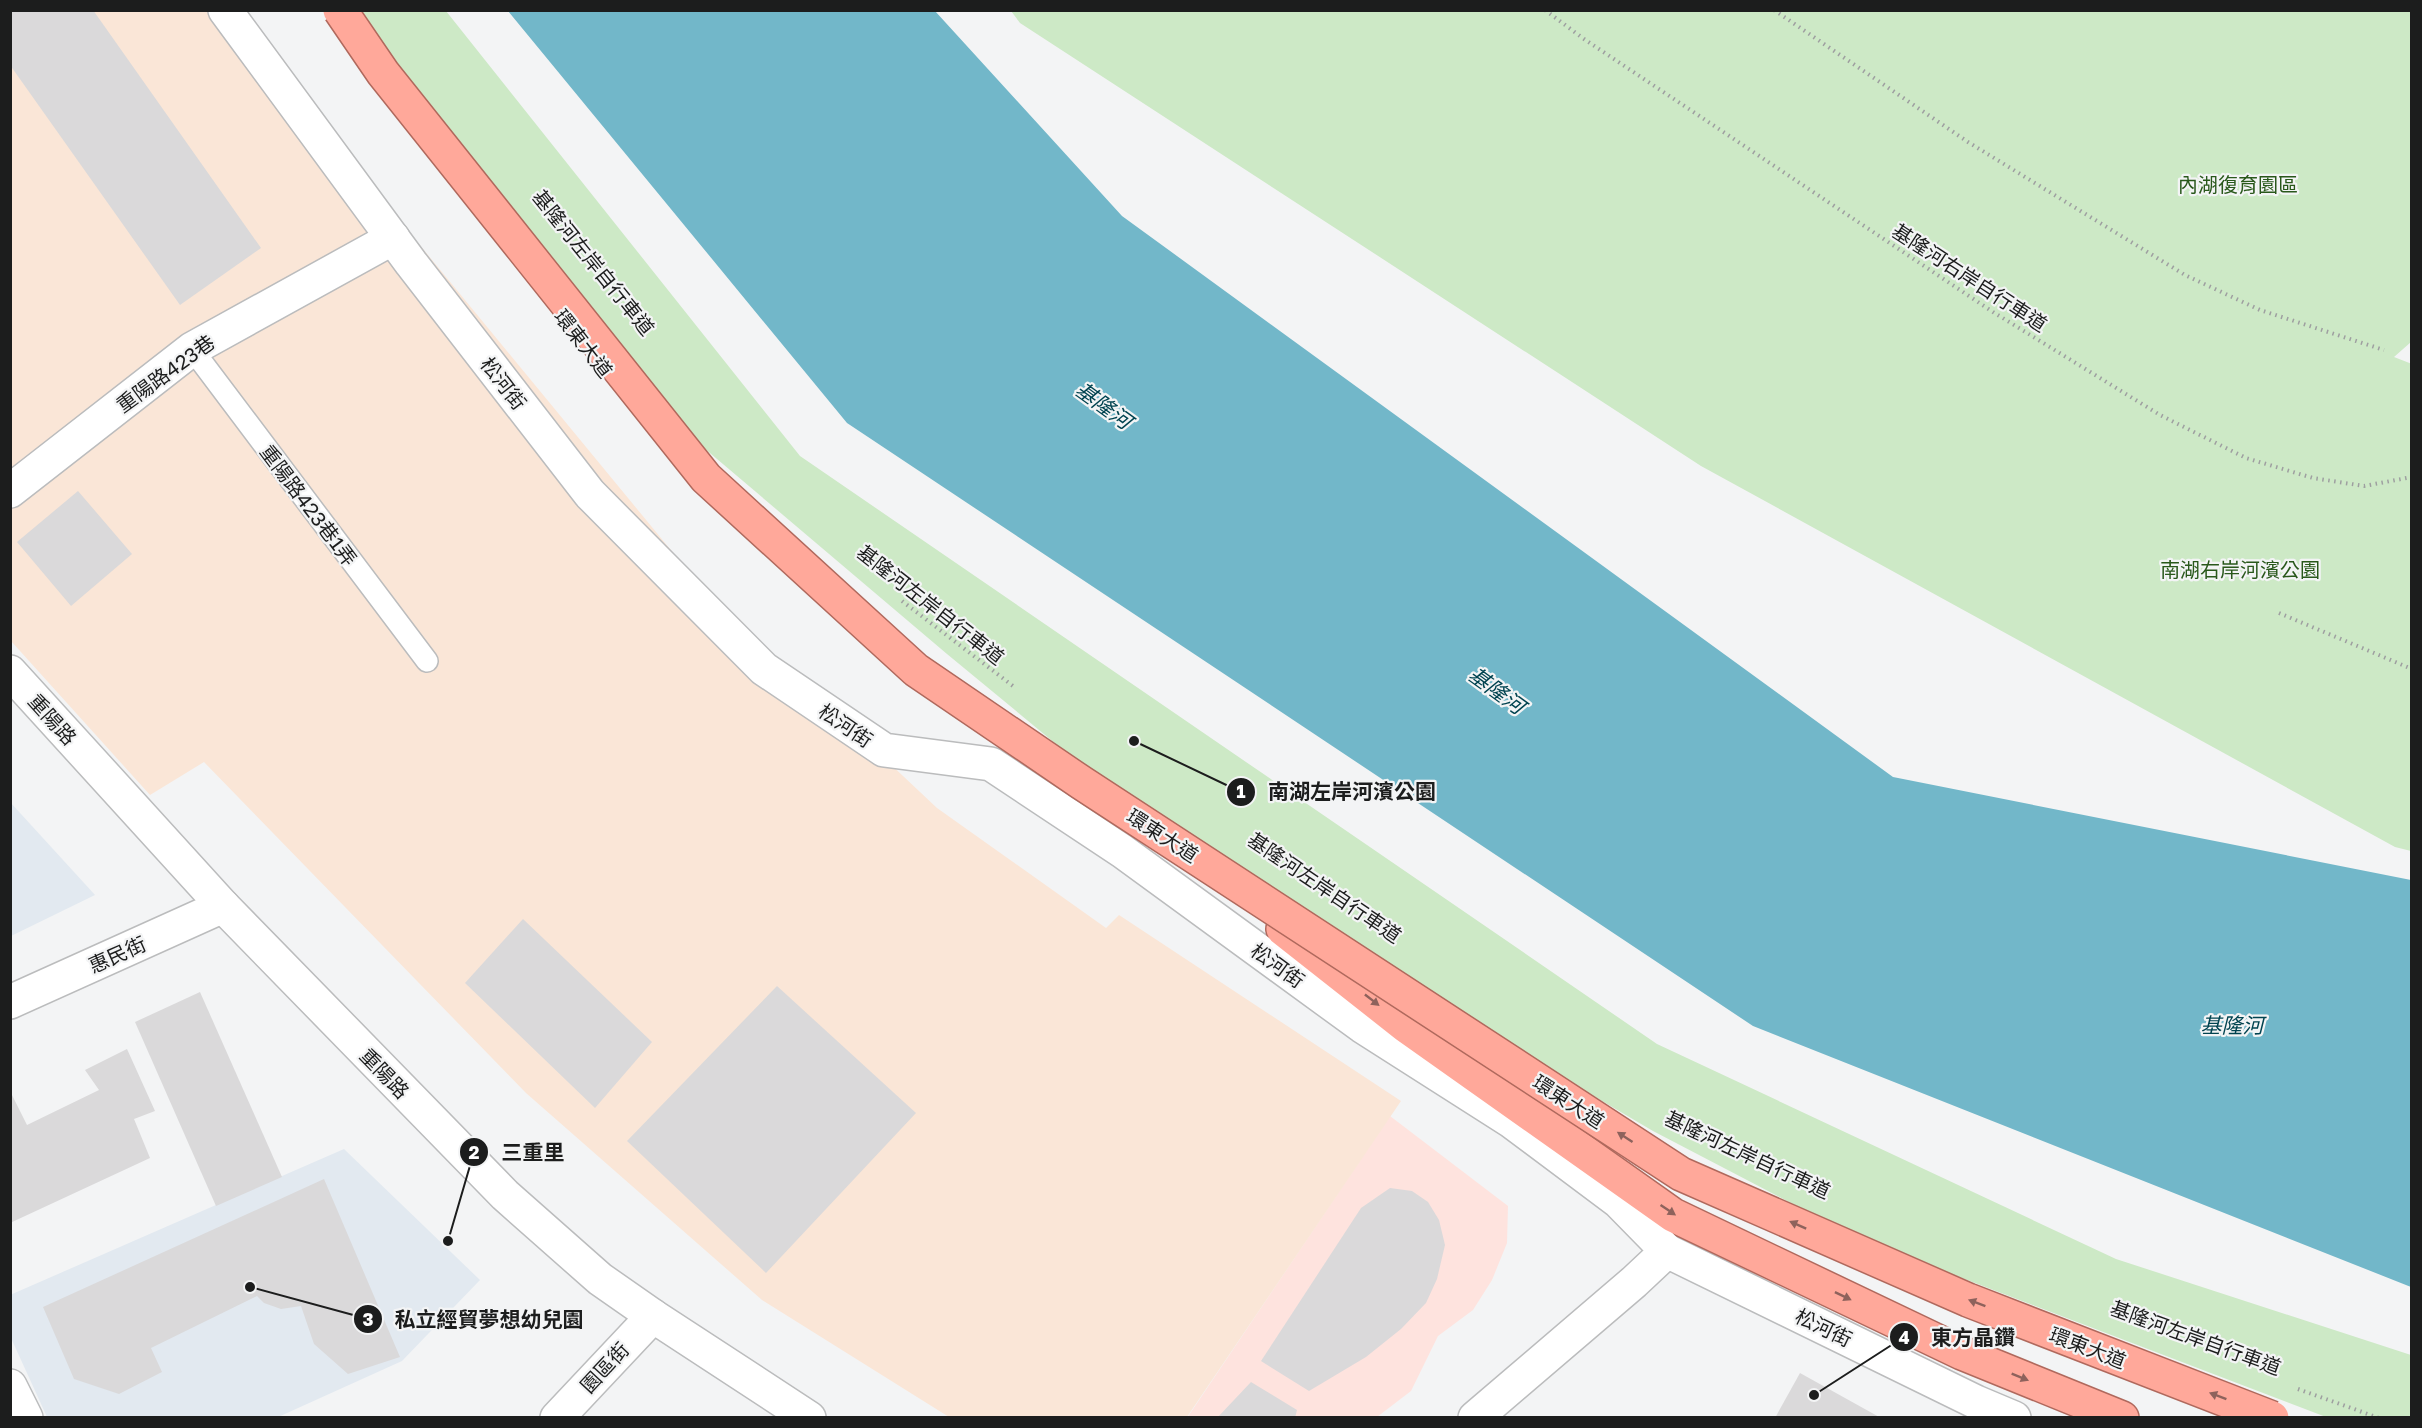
<svg xmlns="http://www.w3.org/2000/svg" width="2422" height="1428" viewBox="0 0 2422 1428" font-family="'Golos Text','Noto Sans TC',sans-serif">
	<rect width="100%" height="100%" fill="#f3f4f5"/>
	<!-- commercial -->
	<path fill="#fee3de" d="M1390,1116L1508,1206L1507,1243L1492,1280L1473,1310L1438,1336L1411,1391L1377,1417L1187,1418Z"/>
	<!-- industrial -->
	<path fill="#fae6d7" d="M11,11H227L698,583L937,808L1106,928L1119,915L1401,1101L1187,1417H949L762,1300L526,1093L204,762L150,795L11,641Z"/>
	<!-- built -->
	<g fill="#e2e9f0">
		<path d="M10,802L95,895L11,936H10Z"/>
		<path d="M344,1149L480,1280L402,1361L276,1418L47,1417L11,1338L10,1295Z"/>
	</g>
	<!-- green -->
	<g fill="#cde9c6">
		<path d="M355,11H446L800,456L1657,1044L2116,1259L2411,1355V1417H2326L1860,1239L1653,1131L1398,981L1159,829L947,654L704,448L456,151Z"/>
		<path d="M1011,11H2411V342L2394,357L2412,364L2411,851L2395,847L1701,466L1020,23Z"/>
	</g>
	<!-- water -->
	<path fill="#72b7c9" d="M508,11H935L1122,216L1893,777L2411,880V1287L1753,1026L847,423Z"/>
	<!-- building -->
	<g fill="#dad9da">
		<path d="M10,10H93L261,248L180,305L10,65Z"/>
		<path d="M78,491L132,554L71,606L17,542Z"/>
		<path d="M523,919L652,1042L595,1108L465,983Z"/>
		<path d="M777,986L916,1113L766,1273L627,1141Z"/>
		<path d="M200,992L282,1177L216,1206L135,1022Z"/>
		<path d="M127,1049L155,1111L134,1119L150,1158L10,1223V1091L27,1125L99,1090L85,1070Z"/>
		<path d="M324,1179L400,1357L348,1374L314,1344L301,1306L281,1309L264,1303L257,1296L151,1348L162,1372L119,1394L74,1379L43,1307Z"/>
		<path d="M1390,1188L1412,1191L1428,1202L1439,1220L1445,1245L1437,1279L1426,1303L1401,1329L1366,1357L1309,1391L1261,1361L1361,1208Z"/>
		<path d="M1800,1373L1881,1418H1775Z"/>
		<path d="M1251,1382L1297,1410L1295,1418H1217Z"/>
	</g>
	<g fill="none" stroke-linecap="round" stroke-linejoin="round">
		<!-- service casing -->
		<g stroke="#bbbcbd" stroke-width="24">
			<path id="service" d="M192,349L427,661"/>
		</g>
		<!-- pedestrian casing -->
		<g stroke="#bbbcbd" stroke-width="36">
			<path id="pedestrian" d="M10,1386L26,1418"/>
		</g>
		<!-- minor casing -->
		<g stroke="#bbbcbd" stroke-width="36">
			<g id="minor">
				<path d="M225,10L411,263L590,494L764,669L884,750L991,764L1122,851L1362,1026L1511,1121L1618,1201L1667,1251L1634,1282L1475,1418"/>
				<path d="M10,491L192,349L393,238"/>
				<path d="M10,1002L223,906"/>
				<path d="M1667,1251L1976,1402L2014,1418"/>
				<path d="M557,1418L653,1316"/>
			</g>
		</g>
		<!-- tertiary casing -->
		<g stroke="#bbbcbd" stroke-width="36">
			<path id="tertiary" d="M10,672L223,906L505,1195L600,1279L653,1316L809,1418"/>
		</g>
		<!-- trunk casing -->
		<g stroke="#b0695d" stroke-width="36">
			<path id="trunk" d="M1283,929L1406,1026L1673,1215L1962,1353L2122,1418"/>
		</g>
		<!-- path -->
		<g stroke="#9e9fa0" stroke-width="4" stroke-dasharray="1.5 4.5" stroke-linecap="butt">
			<path d="M1545,10L1584,39L1993,312L2160,415L2246,458L2313,478L2364,486L2412,477"/>
			<path d="M1774,10L1968,142L2185,275L2260,310L2384,350"/>
			<path d="M902,601L1013,686"/>
			<path d="M2279,613L2412,669"/>
			<path d="M2298,1389L2379,1418"/>
		</g>
		<!-- service -->
		<use href="#service" stroke="#fff" stroke-width="21"/>
		<!-- pedestrian -->
		<use href="#pedestrian" stroke="#fff" stroke-width="33"/>
		<!-- minor -->
		<use href="#minor" stroke="#fff" stroke-width="33"/>
		<!-- tertiary -->
		<use href="#tertiary" stroke="#fff" stroke-width="33"/>
		<!-- trunk -->
		<use href="#trunk" stroke="#ffa89a" stroke-width="33"/>
		<!-- trunk-bridge casing -->
		<g stroke="#b0695d" stroke-width="36" stroke-linecap="butt">
			<path id="trunk-bridge" d="M340,10L383,73L706,478L916,670L1082,783L1681,1174L1968,1300L2272,1418"/>
		</g>
		<!-- trunk-bridge -->
		<use href="#trunk-bridge" stroke="#ffa89a" stroke-width="33"/>
	</g>
	<!-- one-way arrows -->
	<defs><path id="oneway-solid" d="M-6-.8H1V-3.2L6.5 0L1 3.2V.8H-6Z" transform="scale(1.5)"/></defs>
	<g fill="#8e625c">
		<use href="#oneway-solid" transform="translate(1372 1000) rotate(38)"/>
		<use href="#oneway-solid" transform="translate(1625 1137) rotate(-147)"/>
		<use href="#oneway-solid" transform="translate(1668 1210) rotate(34)"/>
		<use href="#oneway-solid" transform="translate(1798 1225) rotate(-156)"/>
		<use href="#oneway-solid" transform="translate(1843 1296) rotate(26)"/>
		<use href="#oneway-solid" transform="translate(1977 1303) rotate(-159)"/>
		<use href="#oneway-solid" transform="translate(2020 1377) rotate(22)"/>
		<use href="#oneway-solid" transform="translate(2218 1396) rotate(-159)"/>
	</g>
	<g text-anchor="middle" dominant-baseline="central" stroke-width="4.5" stroke-linejoin="round" paint-order="stroke">
		<!-- park labels -->
		<g font-size="20" fill="#29581b" stroke="#f3f4f5">
			<text x="2238" y="184">內湖復育園區</text>
			<text x="2240" y="569">南湖右岸河濱公園</text>
		</g>
		<!-- street labels -->
		<g font-size="20" fill="#1c1d1d" stroke="#f3f4f5">
			<text transform="translate(594 262) rotate(51)">基隆河左岸自行車道</text>
			<text transform="translate(1970 277) rotate(33)">基隆河右岸自行車道</text>
			<text transform="translate(584 343) rotate(52)">環東大道</text>
			<text transform="translate(165 373) rotate(-36)">重陽路423巷</text>
			<text transform="translate(504 383) rotate(52)">松河街</text>
			<text transform="translate(309 505) rotate(53)">重陽路423巷1弄</text>
			<text transform="translate(931 604) rotate(38)">基隆河左岸自行車道</text>
			<text transform="translate(53 719) rotate(48)">重陽路</text>
			<text transform="translate(846 725) rotate(34)">松河街</text>
			<text transform="translate(1163 835) rotate(33)">環東大道</text>
			<text transform="translate(1325 887) rotate(34)">基隆河左岸自行車道</text>
			<text transform="translate(117 954) rotate(-24)">惠民街</text>
			<text transform="translate(1278 965) rotate(36)">松河街</text>
			<text transform="translate(385 1073) rotate(46)">重陽路</text>
			<text transform="translate(1569 1101) rotate(33)">環東大道</text>
			<text transform="translate(1748 1154) rotate(25)">基隆河左岸自行車道</text>
			<text transform="translate(1824 1327) rotate(26)">松河街</text>
			<text transform="translate(2196 1337) rotate(20)">基隆河左岸自行車道</text>
			<text transform="translate(2088 1347) rotate(21)">環東大道</text>
			<text transform="translate(604 1367) rotate(-47)">園區街</text>
		</g>
		<!-- water labels -->
		<g font-size="21" font-style="italic" fill="#004350" stroke="#f3f4f5">
			<text transform="translate(1104 405) rotate(36)">基隆河</text>
			<text transform="translate(1497 690) rotate(36)">基隆河</text>
			<text x="2232" y="1025">基隆河</text>
		</g>
	</g>
	<!-- callouts -->
	<path fill="none" stroke="#1c1d1d" stroke-width="2" d="M1134 741L1241 792M448 1241L474 1152M250 1287L368 1319M1814 1395L1904 1337"/>
	<g fill="#1c1d1d" stroke="#f3f4f5" stroke-width="2">
		<circle cx="1134" cy="741" r="6"/>
		<circle cx="448" cy="1241" r="6"/>
		<circle cx="250" cy="1287" r="6"/>
		<circle cx="1814" cy="1395" r="6"/>
		<circle cx="1241" cy="792" r="15"/>
		<circle cx="474" cy="1152" r="15"/>
		<circle cx="368" cy="1319" r="15"/>
		<circle cx="1904" cy="1337" r="15"/>
	</g>
	<g font-size="18" text-anchor="middle" font-weight="bold" fill="#fff">
		<text x="1241" y="798">1</text>
		<text x="474" y="1159">2</text>
		<text x="368" y="1326">3</text>
		<text x="1904" y="1344">4</text>
	</g>
	<g font-size="21" text-anchor="middle" font-weight="bold" fill="#1c1d1d" stroke="#f3f4f5" stroke-width="4.5" stroke-linejoin="round" paint-order="stroke">
		<text x="1352" y="799">南湖左岸河濱公園</text>
		<text x="533" y="1160">三重里</text>
		<text x="489" y="1327">私立經貿夢想幼兒園</text>
		<text x="1973" y="1345">東方晶鑽</text>
	</g>
	<!-- border -->
	<rect width="2422" height="1428" fill="none" stroke="#1c1d1d" stroke-width="24"/>
</svg>
